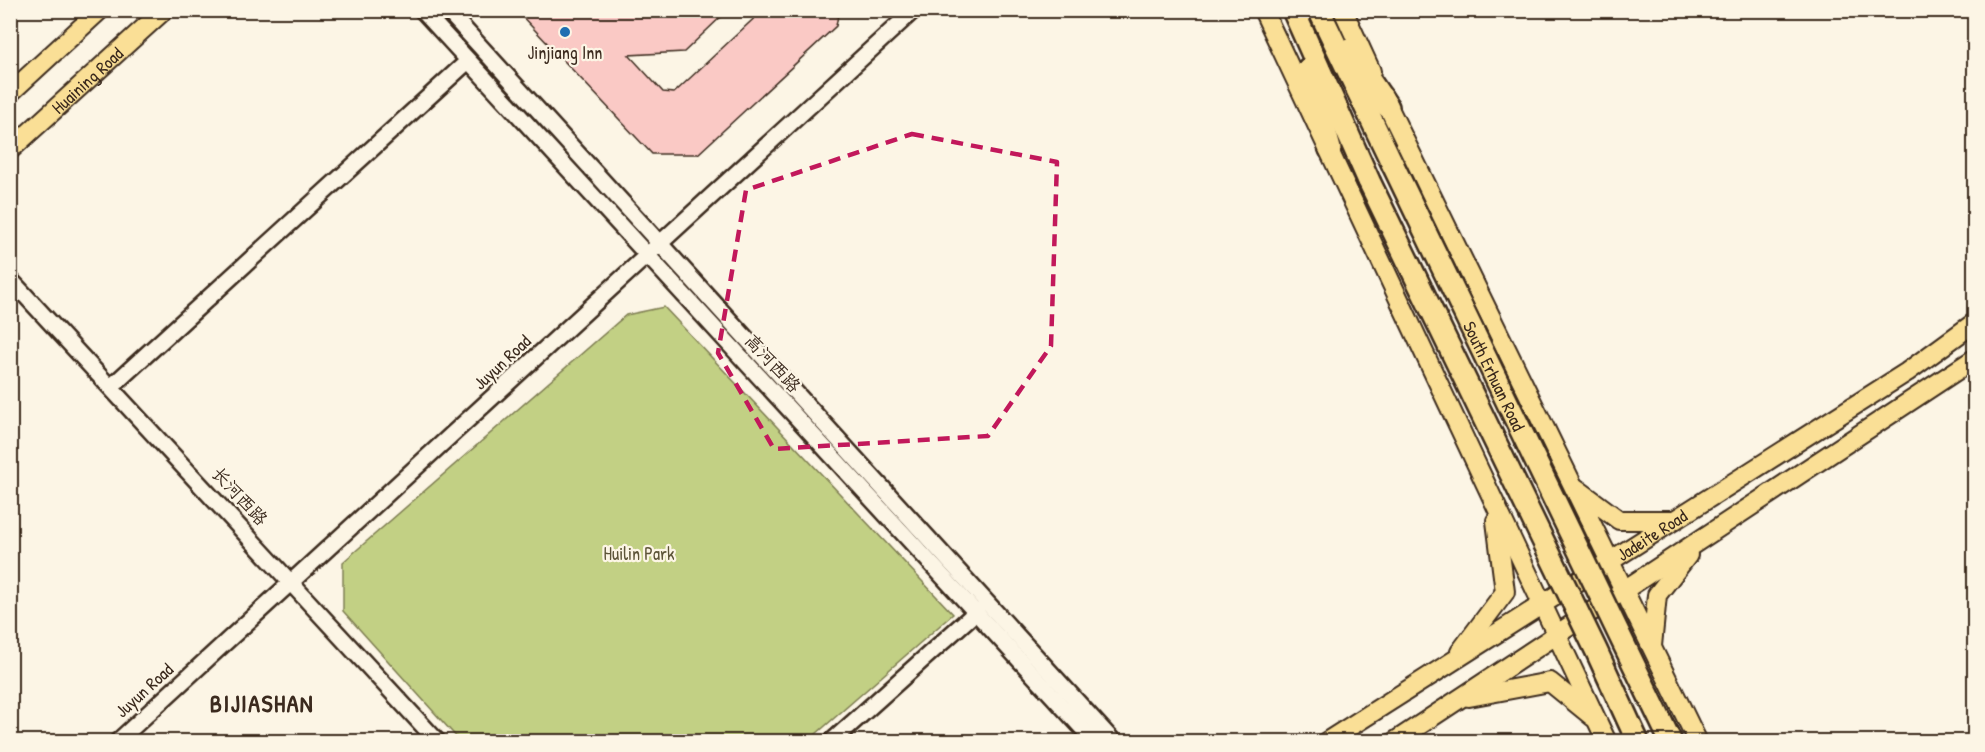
<svg xmlns="http://www.w3.org/2000/svg" width="1985" height="752" viewBox="0 0 1985 752" font-family="'Patrick Hand','LXGW WenKai TC',sans-serif">
	<rect width="100%" height="100%" fill="#fcf5e5"/>
	<filter id="ink" filterUnits="userSpaceOnUse"><feTurbulence type="fractalNoise" baseFrequency=".0167" numOctaves="2"/><feDisplacementMap in="SourceGraphic" scale="12" xChannelSelector="R" yChannelSelector="G"/><feConvolveMatrix kernelMatrix="1 2 1 2 8 2 1 2 1" color-interpolation-filters="sRGB"/></filter>
	<g filter="url(#ink)">
		<!-- green -->
		<path fill="#c2d084" stroke="#7e7d51" stroke-width="1.5" d="M664,307L953,614L808,741H460L343,611V562L626,315Z"/>
		<!-- building -->
		<path fill="#fac9c5" stroke="#3b2a1e" stroke-width="1.5" d="M516,10H728L684,52L629,55L663,92L674,93L763,10H839L836,26L698,154H652Z"/>
		<g fill="none" stroke-linecap="round" stroke-linejoin="round">
			<!-- minor casing -->
			<g stroke="#3b2a1e" stroke-width="20">
				<g id="minor">
					<path d="M422,10L1095,742"/>
					<path d="M447,10L1114,742"/>
					<path d="M10,279L438,742"/>
					<path d="M112,386L468,61"/>
					<path d="M117,742L914,10"/>
					<path d="M831,742L977,611"/>
				</g>
			</g>
			<!-- major casing -->
			<g stroke="#3b2a1e" stroke-width="22">
				<g id="major">
					<path d="M1263,10L1607,742"/>
					<path d="M1343,10L1371,71"/>
					<path d="M10,93L100,10"/>
					<path d="M1383,96L1698,742"/>
					<path id="s1" d="M10,150L164,10"/>
					<path d="M1576,488L1619,520H1674"/>
					<path d="M1652,646L1657,595L1688,555"/>
					<path d="M1460,652L1505,592L1496,521"/>
					<path d="M1469,697L1550,682L1593,717"/>
					<path id="s2" d="M1326,742L1907,372L1974,323"/>
					<path d="M1394,742L1974,359"/>
				</g>
			</g>
			<!-- highway casing -->
			<g stroke="#3b2a1e" stroke-width="26">
				<g id="highway">
					<path d="M1293,10L1369,181"/>
					<path d="M1319,10L1393,165"/>
					<path d="M1349,50L1388,107"/>
					<path d="M1308,69L1330,149"/>
				</g>
			</g>
			<!-- minor -->
			<use href="#minor" stroke="#fcf5e5" stroke-width="15"/>
			<!-- major -->
			<use href="#major" stroke="#fadf96" stroke-width="18"/>
			<!-- highway -->
			<use href="#highway" stroke="#fadf96" stroke-width="21"/>
			<!-- highway-bridge casing -->
			<g stroke="#3b2a1e" stroke-width="26" stroke-linecap="butt">
				<g id="highway-bridge">
					<path id="s3" d="M1393,165L1671,742"/>
					<path d="M1369,181L1596,650L1638,742"/>
				</g>
			</g>
			<!-- highway-bridge -->
			<use href="#highway-bridge" stroke="#fadf96" stroke-width="21"/>
		</g>
	</g>
	<!-- marked area -->
	<path fill="none" stroke="#c2185b" stroke-width="4.5" stroke-dasharray="12 8" stroke-linejoin="round" d="M912,134L1057,162L1051,346L988,436L774,449L718,353L746,190Z"/>
	<!-- markers -->
	<circle fill="#1f6fb2" stroke="#fcf5e5" stroke-width="2" cx="565" cy="32" r="6"/>
	<g text-anchor="middle" dominant-baseline="central" stroke-width="4.5" stroke-linejoin="round" paint-order="stroke">
		<!-- poi labels -->
		<g font-size="18" fill="#3b2a1e" stroke="#fcf5e5">
			<text x="565" y="52">Jinjiang Inn</text>
		</g>
		<!-- street labels -->
		<g font-size="18" fill="#3b2a1e" stroke="#fcf5e5">
			<text stroke="none"><textPath href="#s1" startOffset="104">Huaining Road</textPath></text>
			<text transform="translate(502 362) rotate(-43)">Juyun Road</text>
			<text transform="translate(773 363) rotate(47)">高河西路</text>
			<text stroke="none"><textPath href="#s3" startOffset="234">South Erhuan Road</textPath></text>
			<text transform="translate(240 496) rotate(47)">长河西路</text>
			<text stroke="none"><textPath href="#s2" startOffset="386">Jadeite Road</textPath></text>
			<text transform="translate(144 690) rotate(-42)">Juyun Road</text>
		</g>
		<!-- park labels -->
		<g font-size="18" fill="#5d5438" stroke="#fcf5e5">
			<text x="639" y="553">Huilin Park</text>
		</g>
		<!-- district labels -->
		<g font-size="24" font-weight="bold" letter-spacing="1.5" fill="#3b2a1e" stroke="#fcf5e5">
			<text x="262" y="703">BIJIASHAN</text>
		</g>
	</g>
	<!-- margin -->
	<rect width="1985" height="752" fill="none" stroke="#fcf5e5" stroke-width="36"/>
	<rect x="18" y="18" width="1949" height="716" fill="none" stroke="#3b2a1e" stroke-width="2" filter="url(#ink)"/>
</svg>
